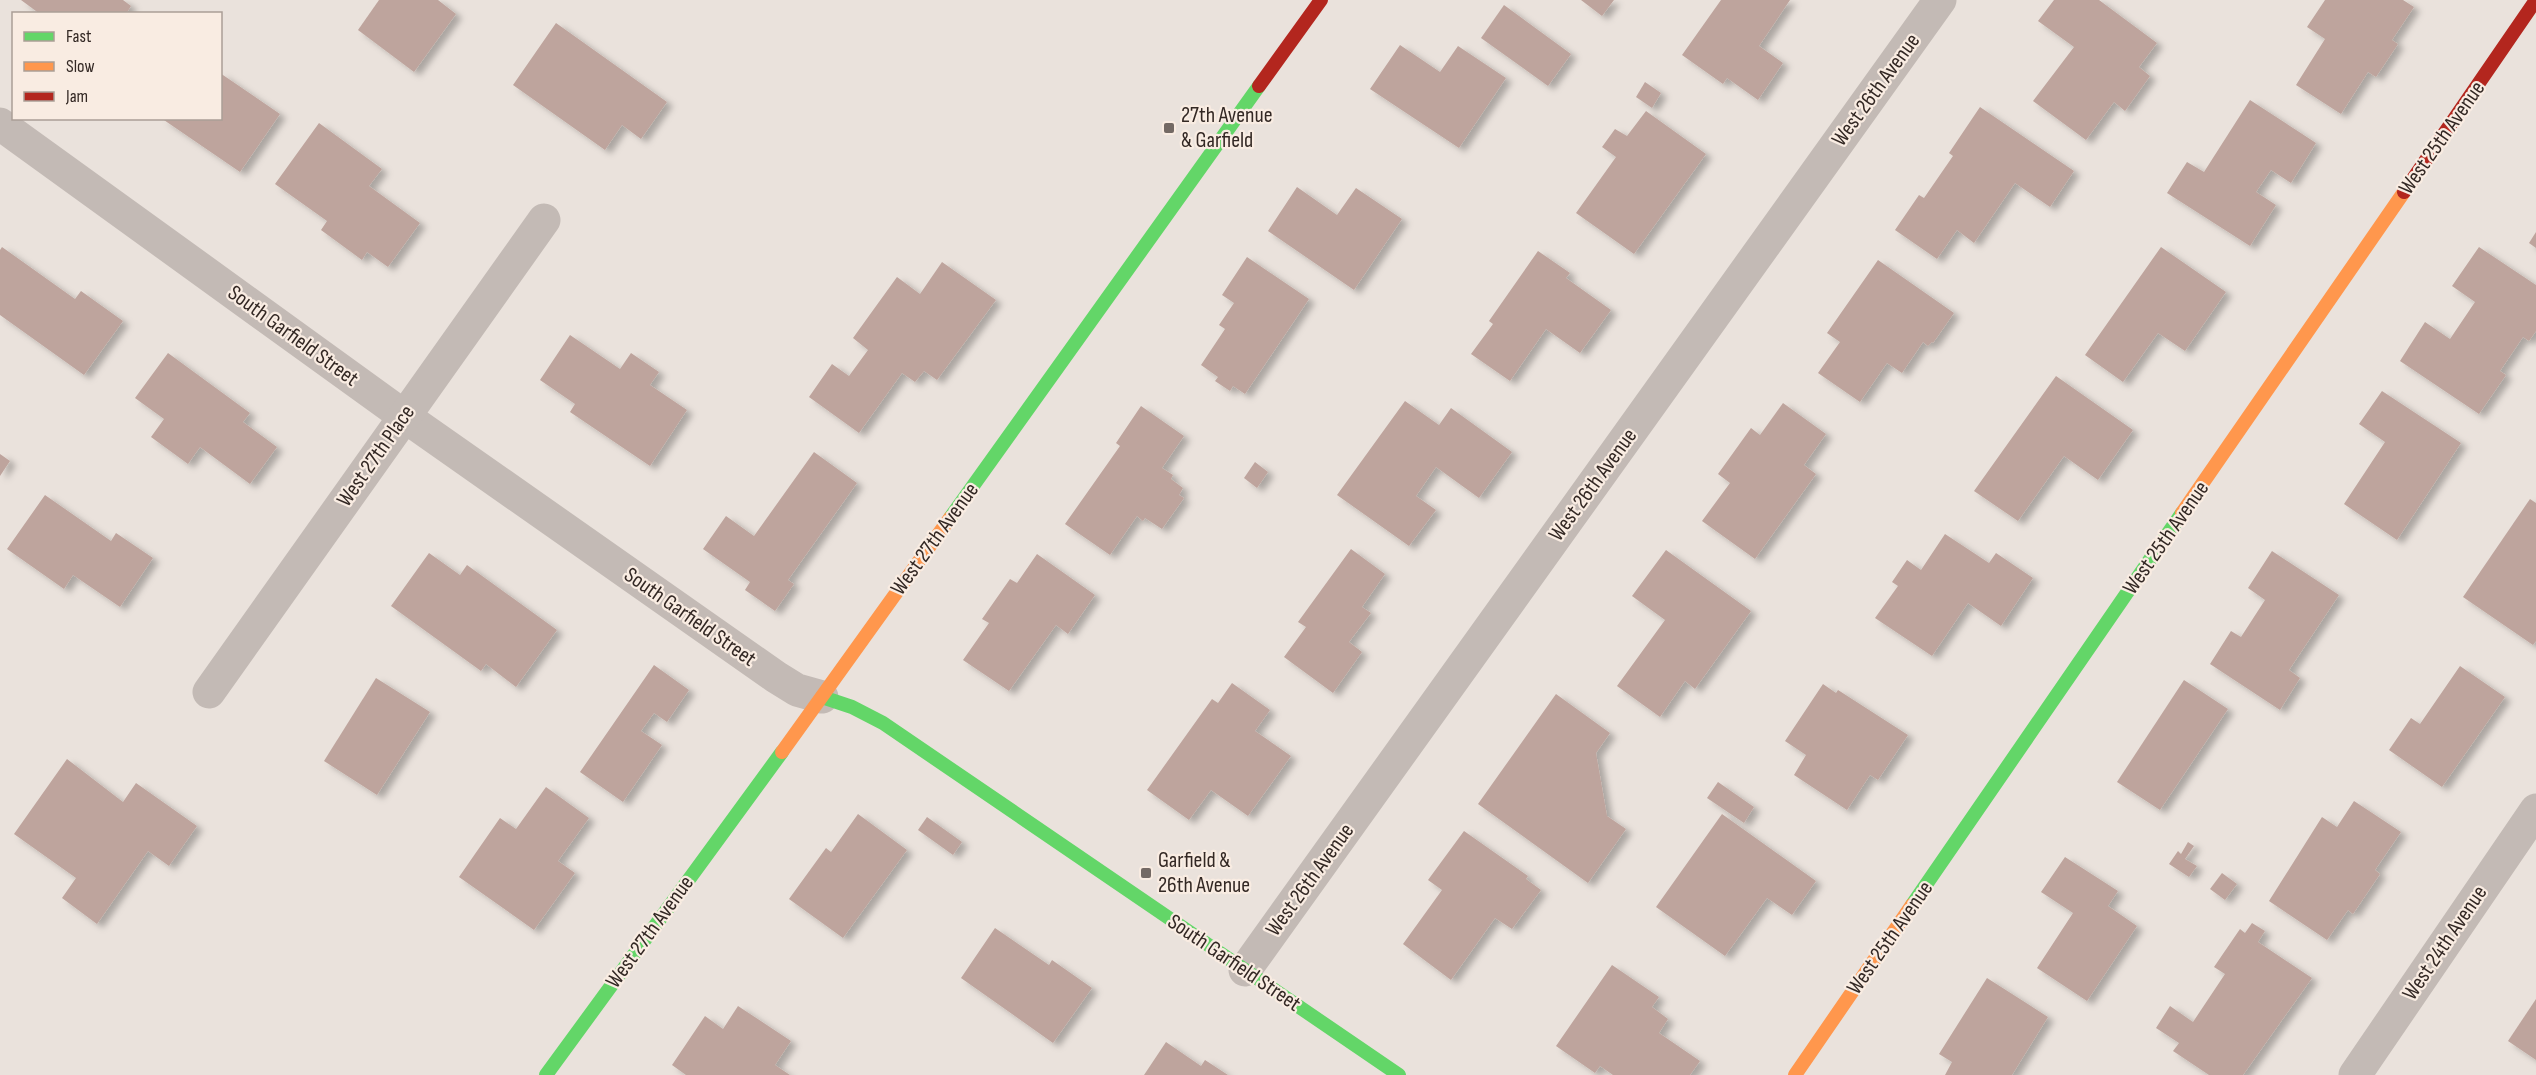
<svg xmlns="http://www.w3.org/2000/svg" width="2536" height="1075" viewBox="0 0 2536 1075" font-family="'Sofia Sans Condensed',sans-serif">
	<defs>
		<filter id="shadow"><feDropShadow dx="6" dy="4" stdDeviation="3" flood-color="#0004"/></filter>
	</defs>
	<rect width="100%" height="100%" fill="#eae2dc"/>
	<!-- building -->
	<g fill="#bea49d" filter="url(#shadow)">
		<path d="M21,0H123L131,6L126,14H40Z"/>
		<path d="M379,0H438L456,14L414,72L358,30Z"/>
		<path d="M1581,0H1614L1602,16Z"/>
		<path d="M1721,0H1790L1759,46L1783,63L1758,100L1727,78L1723,84L1682,55Z"/>
		<path d="M2054,0H2099L2157,43L2139,67L2150,76L2125,111L2114,102L2086,140L2033,101L2074,47L2038,21Z"/>
		<path d="M2325,0H2403L2414,7L2392,40L2398,44L2376,77L2368,72L2341,114L2296,85L2325,39L2307,27Z"/>
		<path d="M1504,5L1571,54L1548,86L1481,38Z"/>
		<path d="M556,23L667,102L641,139L622,125L605,150L513,85Z"/>
		<path d="M1400,45L1440,72L1458,46L1506,78L1459,148L1370,89Z"/>
		<path d="M220,73L280,114L240,172L161,118H220Z"/>
		<path d="M1645,82L1661,93L1652,108L1636,97Z"/>
		<path d="M2250,100L2316,143L2291,183L2271,170L2256,192L2276,205L2250,246L2167,193L2187,162L2204,172Z"/>
		<path d="M1980,107L2074,171L2050,207L2015,183L1974,243L1957,230L1937,259L1895,230L1919,195L1924,198L1953,156L1949,153Z"/>
		<path d="M1646,111L1706,154L1634,254L1576,213L1616,157L1602,147L1615,129L1627,136Z"/>
		<path d="M319,123L382,169L369,186L420,223L388,267L367,252L362,260L321,230L327,221L275,184Z"/>
		<path d="M1297,187L1337,215L1356,188L1402,219L1354,290L1268,231Z"/>
		<path d="M2536,232V248L2529,243Z"/>
		<path d="M2,247L75,299L81,291L123,321L84,375L0,315V250Z"/>
		<path d="M2161,247L2226,292L2185,351L2158,333L2123,382L2085,355Z"/>
		<path d="M2479,247L2536,285V331L2529,341L2523,337L2500,371L2506,375L2479,414L2400,361L2425,322L2450,339L2475,302L2452,286Z"/>
		<path d="M1538,251L1570,273L1566,278L1611,310L1580,353L1546,329L1510,381L1471,354L1493,324L1489,321Z"/>
		<path d="M1247,257L1309,299L1245,394L1233,386L1230,391L1215,381L1218,377L1201,365L1225,329L1219,325L1234,303L1222,295Z"/>
		<path d="M1878,260L1954,313L1933,343L1932,342L1928,346L1923,342L1902,373L1887,363L1860,402L1818,373L1840,342L1827,333Z"/>
		<path d="M942,262L996,300L937,380L924,371L915,382L902,373L859,433L809,397L832,364L849,376L868,350L853,338L897,277L920,294Z"/>
		<path d="M570,335L620,369L631,353L659,372L650,385L687,410L650,466L570,412L575,404L540,380Z"/>
		<path d="M168,353L250,413L243,422L277,447L250,484L200,447L188,464L151,437L164,419L135,398Z"/>
		<path d="M2056,376L2133,430L2098,480L2064,456L2018,521L1974,491Z"/>
		<path d="M2382,391L2461,443L2397,540L2344,504L2385,442L2359,424Z"/>
		<path d="M1405,401L1439,425L1451,408L1512,452L1479,498L1436,467L1416,496L1436,510L1409,546L1337,495Z"/>
		<path d="M1783,403L1826,434L1804,465L1816,474L1755,559L1702,521L1730,483L1718,474L1751,428L1760,435Z"/>
		<path d="M1141,406L1184,436L1162,468L1173,475L1171,479L1183,488L1179,495L1184,498L1162,529L1145,518L1143,521L1137,516L1110,555L1065,524L1120,446L1116,443Z"/>
		<path d="M814,452L857,483L788,580L794,584L775,611L745,590L750,582L703,549L726,516L754,536Z"/>
		<path d="M0,454L10,461L0,476Z"/>
		<path d="M1255,462L1268,472L1257,488L1244,478Z"/>
		<path d="M45,495L111,541L116,533L153,558L120,607L73,575L64,589L7,549Z"/>
		<path d="M2530,499L2536,503V641L2533,645L2463,597Z"/>
		<path d="M1945,534L1989,563L1996,553L2033,578L2001,626L1968,603L1932,656L1875,618L1898,586L1892,582L1907,560L1921,570Z"/>
		<path d="M1351,549L1385,574L1362,607L1371,613L1349,642L1362,652L1333,693L1284,657L1306,627L1298,622Z"/>
		<path d="M1666,550L1751,611L1695,689L1685,681L1660,717L1617,686L1665,620L1632,596Z"/>
		<path d="M2272,551L2339,595L2289,670L2300,678L2280,710L2210,664L2231,631L2241,637L2265,600L2248,588Z"/>
		<path d="M429,553L460,575L467,565L557,630L516,687L486,664L481,671L391,606Z"/>
		<path d="M1037,554L1095,595L1068,634L1056,625L1009,691L963,660L989,623L982,619L1010,579L1017,583Z"/>
		<path d="M654,665L689,690L667,722L654,713L641,731L662,745L623,802L580,772Z"/>
		<path d="M2460,666L2505,697L2442,787L2389,750L2411,718L2420,724Z"/>
		<path d="M376,678L430,712L377,795L324,761Z"/>
		<path d="M2184,680L2228,709L2160,810L2117,782Z"/>
		<path d="M1232,683L1270,710L1255,731L1291,756L1248,816L1211,790L1189,820L1147,790L1212,699L1218,703Z"/>
		<path d="M1823,684L1836,693L1838,690L1908,735L1878,780L1870,775L1847,810L1794,775L1806,755L1785,741Z"/>
		<path d="M1556,694L1610,733L1596,753L1607,816L1626,829L1588,883L1478,804Z"/>
		<path d="M67,759L123,802L136,783L197,826L169,866L148,851L97,924L62,898L76,878L14,834Z"/>
		<path d="M1718,782L1754,807L1744,823L1707,798Z"/>
		<path d="M546,787L589,818L558,861L575,873L534,930L459,877L500,818L516,829Z"/>
		<path d="M2354,801L2401,832L2375,870L2380,874L2353,914L2348,910L2327,940L2269,901L2322,817L2337,827Z"/>
		<path d="M858,814L907,850L843,938L789,899L826,848L831,852Z"/>
		<path d="M1722,814L1816,881L1792,915L1767,898L1725,956L1656,907Z"/>
		<path d="M927,817L962,842L953,855L918,830Z"/>
		<path d="M1464,831L1528,876L1526,879L1541,890L1512,929L1495,918L1451,980L1403,944L1442,890L1428,880Z"/>
		<path d="M2188,842L2194,846L2185,859L2197,866L2189,877L2169,864L2178,851L2181,854Z"/>
		<path d="M2065,857L2118,891L2108,906L2137,926L2087,1001L2037,968L2073,913L2041,892Z"/>
		<path d="M2222,873L2237,884L2225,900L2210,889Z"/>
		<path d="M2252,923L2265,931L2258,942L2312,978L2243,1075H2209L2173,1051L2179,1043L2156,1028L2170,1006L2193,1022L2225,974L2214,967L2240,929L2245,933Z"/>
		<path d="M995,928L1049,965L1052,960L1092,988L1053,1043L961,978Z"/>
		<path d="M1612,965L1659,997L1652,1007L1668,1019L1659,1033L1700,1061L1690,1075H1613L1600,1066L1595,1073L1556,1046Z"/>
		<path d="M1987,978L2048,1017L2012,1075H1945L1952,1062L1939,1054Z"/>
		<path d="M2536,999V1060L2508,1041Z"/>
		<path d="M738,1006L791,1041L775,1065L790,1075H686L672,1065L705,1016L723,1029Z"/>
		<path d="M1166,1042L1201,1066L1205,1060L1228,1075H1144Z"/>
	</g>
	<g fill="none" stroke-linecap="round" stroke-linejoin="round">
		<!-- street -->
		<g stroke="#c3bab5" stroke-width="33">
			<path d="M0,124L404,416L776,677L797,690L822,697"/>
			<path d="M209,692L544,220"/>
			<path d="M1245,970L1940,0"/>
			<path d="M2355,1075L2536,810"/>
		</g>
		<!-- fast -->
		<g stroke="#63d668" stroke-width="14">
			<path d="M950,518L1259,86"/>
			<path d="M822,697L852,707L883,723L1399,1075"/>
			<path d="M1912,905L2182,513"/>
			<path d="M546,1075L782,752"/>
		</g>
		<!-- slow -->
		<g stroke="#ff974d" stroke-width="14">
			<path d="M2182,513L2404,192"/>
			<path d="M782,752L950,518"/>
			<path d="M1795,1075L1912,905"/>
		</g>
		<!-- jam -->
		<g stroke="#b3261e" stroke-width="14">
			<path d="M1259,86L1321,0"/>
			<path d="M2404,192L2536,0"/>
		</g>
	</g>
	<!-- markers -->
	<g fill="#736964" stroke="#f9ece2" stroke-width="2">
		<rect x="1163" y="122" width="12" height="12" rx="3"/>
		<rect x="1140" y="867" width="12" height="12" rx="3"/>
	</g>
	<g text-anchor="middle" dominant-baseline="central" stroke-width="4.5" stroke-linejoin="round" paint-order="stroke">
		<!-- street labels -->
		<g font-size="22" fill="#332824" stroke="#f9ece2">
			<text transform="translate(1876 90) rotate(-54)">West 26th Avenue</text>
			<text transform="translate(2442 138) rotate(-55)">West 25th Avenue</text>
			<text transform="translate(293 336) rotate(36)">South Garfield Street</text>
			<text transform="translate(376 456) rotate(-55)">West 27th Place</text>
			<text transform="translate(1593 485) rotate(-54)">West 26th Avenue</text>
			<text transform="translate(2166 538) rotate(-55)">West 25th Avenue</text>
			<text transform="translate(935 539) rotate(-54)">West 27th Avenue</text>
			<text transform="translate(690 617) rotate(35)">South Garfield Street</text>
			<text transform="translate(1310 880) rotate(-54)">West 26th Avenue</text>
			<text transform="translate(650 932) rotate(-54)">West 27th Avenue</text>
			<text transform="translate(1890 938) rotate(-55)">West 25th Avenue</text>
			<text transform="translate(2445 943) rotate(-56)">West 24th Avenue</text>
			<text transform="translate(1234 963) rotate(34)">South Garfield Street</text>
		</g>
		<!-- poi labels -->
		<g font-size="22" fill="#332824" stroke="#f9ece2" text-anchor="start">
			<text x="1181" y="115">27th Avenue<tspan x="1181" dy="25">&amp; Garfield</tspan></text>
			<text x="1158" y="860">Garfield &amp;<tspan x="1158" dy="25">26th Avenue</tspan></text>
		</g>
	</g>
	<!-- legend -->
	<rect x="12" y="12" width="210" height="108" fill="#f9ece2" stroke="#aa9e96" stroke-width="1.5"/>
	<rect x="24" y="32" width="30" height="9" fill="#63d668" stroke="#aa9e96" stroke-width="1.5"/>
	<text x="66" y="42" font-size="18" fill="#332824">Fast</text>
	<rect x="24" y="62" width="30" height="9" fill="#ff974d" stroke="#aa9e96" stroke-width="1.5"/>
	<text x="66" y="72" font-size="18" fill="#332824">Slow</text>
	<rect x="24" y="92" width="30" height="9" fill="#b3261e" stroke="#aa9e96" stroke-width="1.5"/>
	<text x="66" y="102" font-size="18" fill="#332824">Jam</text>
</svg>
